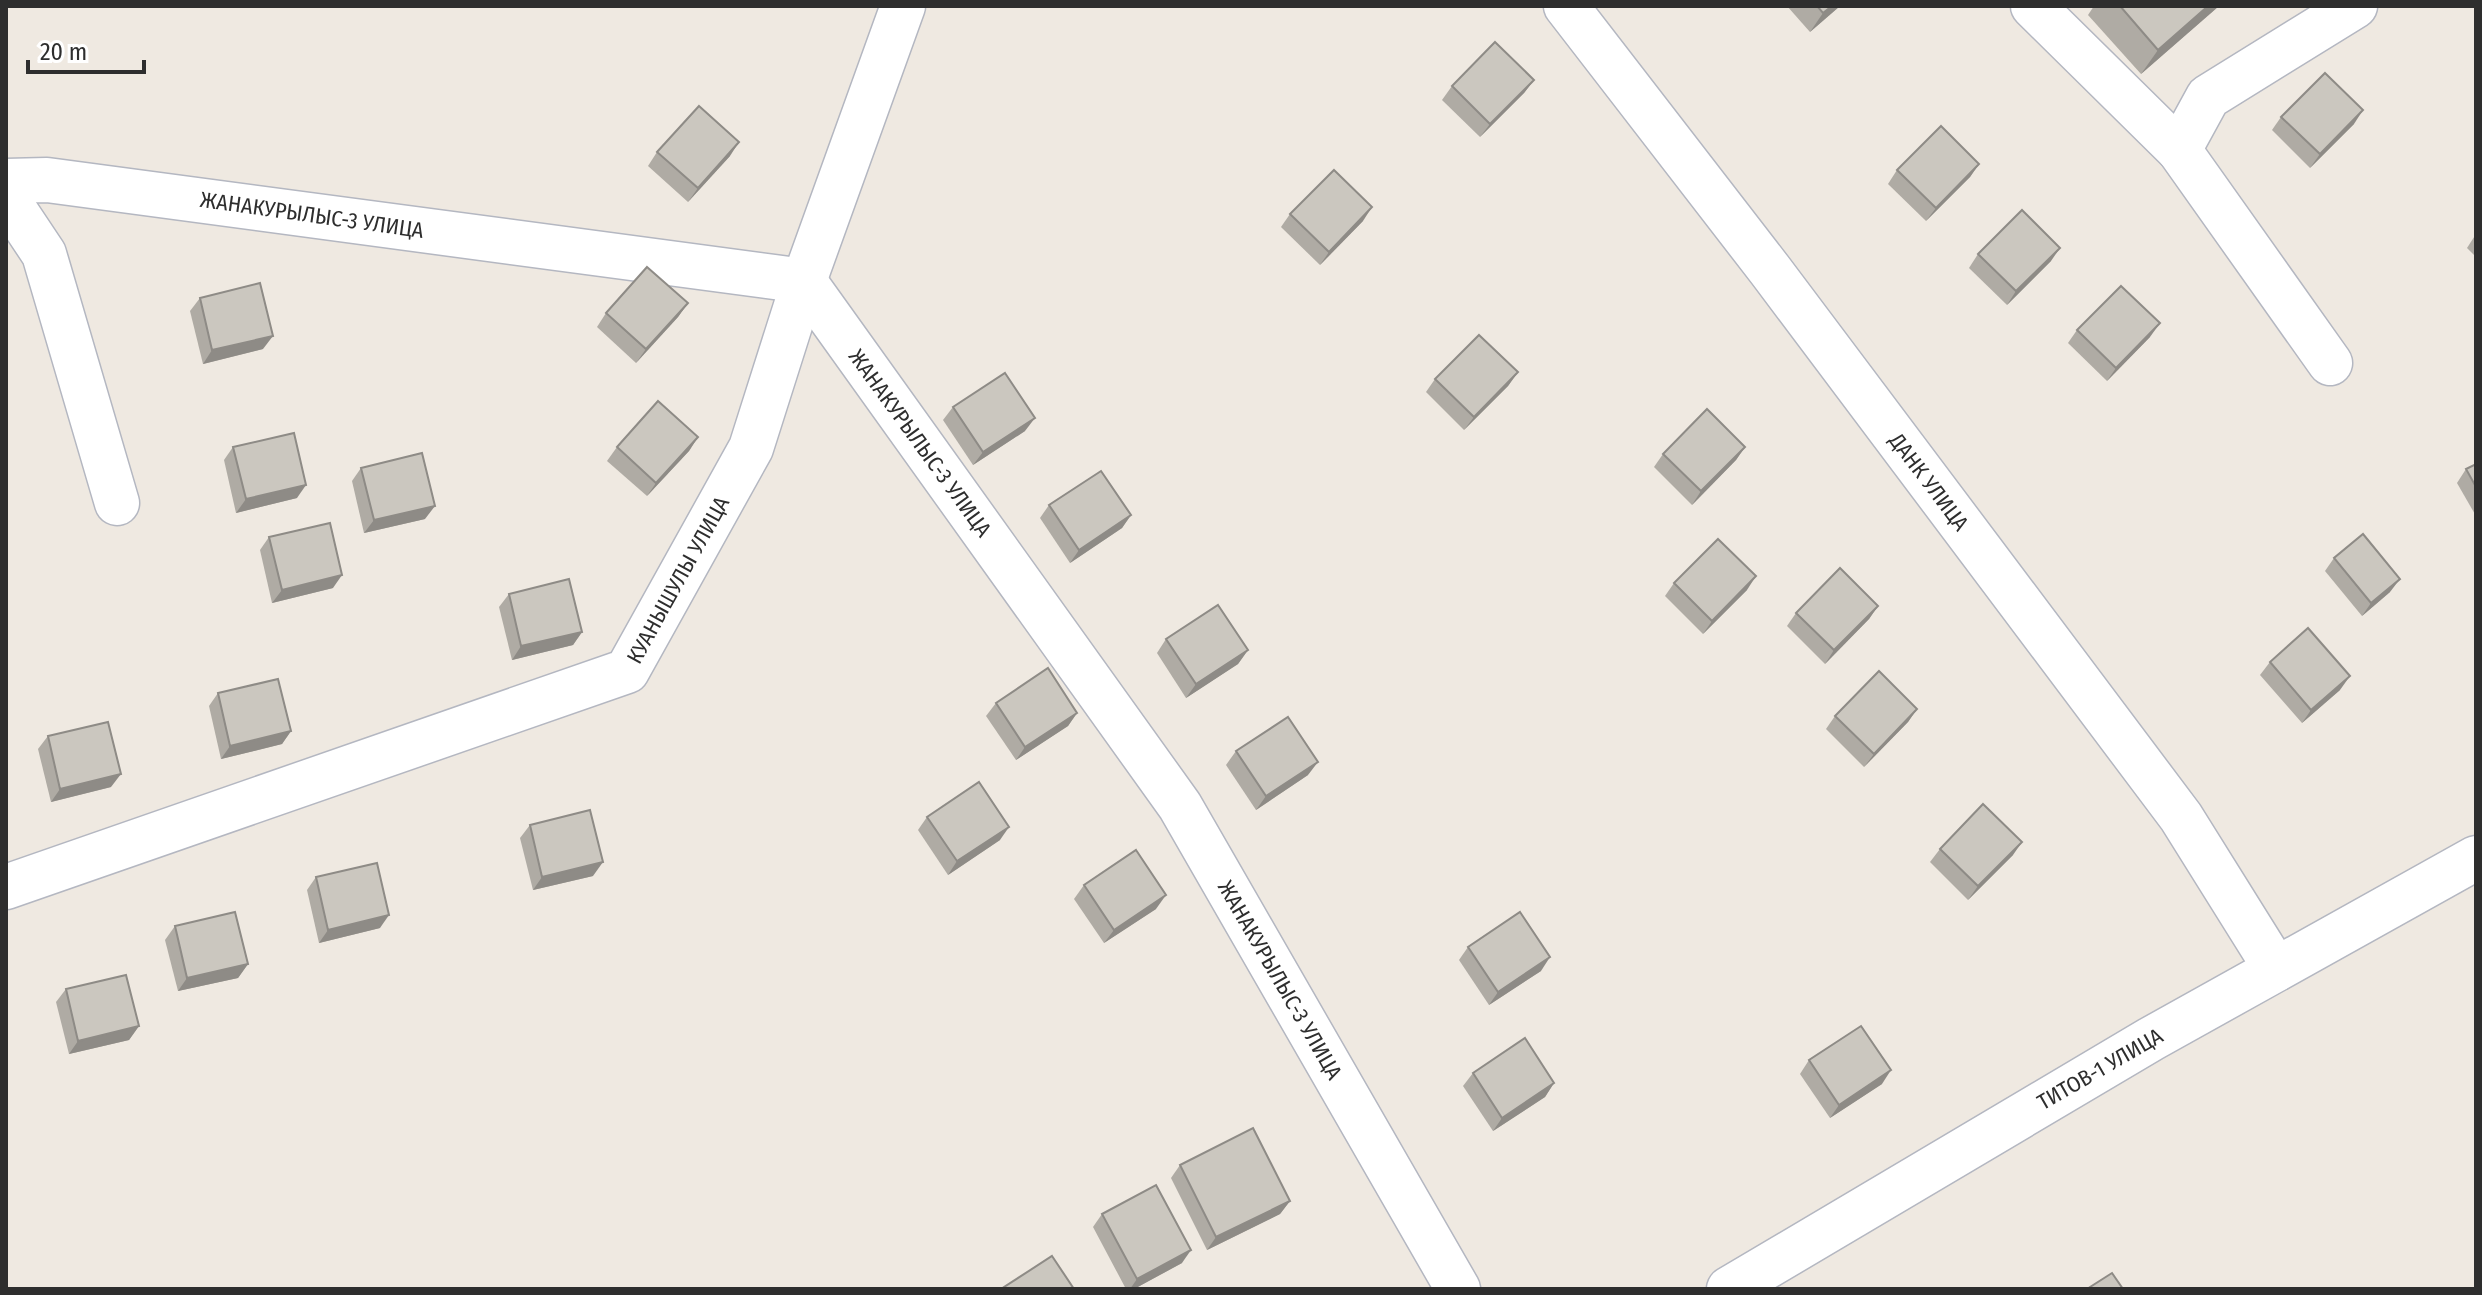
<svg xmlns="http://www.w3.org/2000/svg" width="2482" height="1295" viewBox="0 0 2482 1295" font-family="'Fira Sans Condensed',sans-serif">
	<rect width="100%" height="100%" fill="#efe9e1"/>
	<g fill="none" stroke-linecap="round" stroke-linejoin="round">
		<!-- minor casing -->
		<g stroke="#b4b7c1" stroke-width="47">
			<g id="minor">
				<path d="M1566,6L1770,270L2181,817L2276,969"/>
				<path d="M2033,6L2179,150"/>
				<path d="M6,181L47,180L804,281L1180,806L1458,1289"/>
				<path d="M6,197L44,254L117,503"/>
				<path d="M2330,363L2179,150L2208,97L2355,6"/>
				<path d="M6,887L627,671L751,448L804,281L903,6"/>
				<path d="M1729,1289L2151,1039L2476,858"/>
			</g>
		</g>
		<!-- minor -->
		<use href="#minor" stroke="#fff" stroke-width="44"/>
	</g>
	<!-- wall -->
	<g fill="#afaba4">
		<path d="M1787,6H1840L1810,32Z"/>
		<path d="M2094,6H2219L2141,74L2088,15Z"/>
		<path d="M1534,80L1524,93L1480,137L1442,100L1452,86Z"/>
		<path d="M2281,117L2354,124L2310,168L2272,130Z"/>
		<path d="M657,152L730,156L688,202L648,166Z"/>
		<path d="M1979,164L1970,177L1926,221L1888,184L1897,170Z"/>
		<path d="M1290,214L1363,221L1320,265L1281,227Z"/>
		<path d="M2476,234V257L2467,248Z"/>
		<path d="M1978,254L2051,261L2007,305L1969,268Z"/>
		<path d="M200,298L263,349L203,364L190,311Z"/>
		<path d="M688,303L678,317L636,363L597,327L606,313Z"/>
		<path d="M2077,330L2150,337L2107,381L2068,343Z"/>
		<path d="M1518,372L1508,386L1464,430L1426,392L1435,379Z"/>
		<path d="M953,407L1025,431L973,465L943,420Z"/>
		<path d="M698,437L689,451L647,496L607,461L617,447Z"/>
		<path d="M233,447L297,498L236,513L224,460Z"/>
		<path d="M1745,447L1736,460L1692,505L1654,467L1663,454Z"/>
		<path d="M2476,464V516L2457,483L2466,469Z"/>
		<path d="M361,468L425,519L364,533L352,481Z"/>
		<path d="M1049,505L1131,515L1122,528L1070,563L1040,518Z"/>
		<path d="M269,537L333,588L272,603L260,550Z"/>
		<path d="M2334,558L2390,592L2362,616L2325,571Z"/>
		<path d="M1674,583L1747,590L1703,634L1665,596Z"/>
		<path d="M509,594L582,632L573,645L512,660L499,607Z"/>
		<path d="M1878,606L1869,619L1825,664L1787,626L1796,613Z"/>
		<path d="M1166,639L1248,650L1238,664L1186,698L1157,653Z"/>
		<path d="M2270,662L2340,690L2302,723L2260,675Z"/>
		<path d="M218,693L291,731L282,744L221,759L209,706Z"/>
		<path d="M996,703L1077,713L1068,726L1016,760L986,716Z"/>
		<path d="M1917,709L1908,722L1864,767L1826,729L1835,716Z"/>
		<path d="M48,736L111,787L51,802L38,749Z"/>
		<path d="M1236,751L1308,775L1256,810L1226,765Z"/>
		<path d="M927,817L1000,840L948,875L918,830Z"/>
		<path d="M530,825L593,876L533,890L520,838Z"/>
		<path d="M1940,849L2013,855L1968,900L1930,862Z"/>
		<path d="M316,877L380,928L319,943L307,890Z"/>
		<path d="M1084,885L1156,909L1104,943L1074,899Z"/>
		<path d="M175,926L248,964L238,978L178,991L165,940Z"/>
		<path d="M1468,947L1541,971L1489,1005L1459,960Z"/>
		<path d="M66,989L139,1026L129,1040L69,1054L56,1002Z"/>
		<path d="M1809,1060L1882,1084L1830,1118L1800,1074Z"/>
		<path d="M1473,1073L1554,1083L1545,1097L1493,1131L1463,1086Z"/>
		<path d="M1180,1165L1290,1201L1280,1214L1207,1250L1171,1178Z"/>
		<path d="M1102,1214L1182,1263L1134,1289H1126L1093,1227Z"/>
	</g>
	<!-- shaded-wall -->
	<g fill="#8e8b86">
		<path d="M1832,6H1840L1810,32L1823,13Z"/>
		<path d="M2208,6H2219L2141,74L2158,50Z"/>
		<path d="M1534,80L1524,93L1480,137L1490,124Z"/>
		<path d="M2363,110L2354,124L2310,168L2320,154Z"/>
		<path d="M739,142L730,156L688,202L698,188Z"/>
		<path d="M1979,164L1970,177L1926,221L1936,208Z"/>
		<path d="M1372,207L1363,221L1320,265L1329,252Z"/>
		<path d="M2060,248L2051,261L2007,305L2016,291Z"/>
		<path d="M688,303L678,317L636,363L646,349Z"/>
		<path d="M2160,323L2150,337L2107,381L2116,368Z"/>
		<path d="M273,336L263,349L203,364L212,350Z"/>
		<path d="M1518,372L1508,386L1464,430L1474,417Z"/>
		<path d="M1035,418L1025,431L973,465L983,452Z"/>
		<path d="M698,437L689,451L647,496L656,483Z"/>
		<path d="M1745,447L1736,460L1692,505L1701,491Z"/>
		<path d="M306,485L297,498L236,513L246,499Z"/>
		<path d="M435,506L425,519L364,533L374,520Z"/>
		<path d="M1131,515L1122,528L1070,563L1079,550Z"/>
		<path d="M342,575L333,588L272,603L282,590Z"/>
		<path d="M1756,576L1747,590L1703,634L1712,621Z"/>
		<path d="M2400,579L2390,592L2362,616L2371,603Z"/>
		<path d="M1878,606L1869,619L1825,664L1834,650Z"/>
		<path d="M582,632L573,645L512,660L521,646Z"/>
		<path d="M1248,650L1238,664L1186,698L1196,684Z"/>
		<path d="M2350,676L2340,690L2302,723L2311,710Z"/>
		<path d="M1917,709L1908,722L1864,767L1874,754Z"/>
		<path d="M1077,713L1068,726L1016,760L1025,747Z"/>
		<path d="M291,731L282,744L221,759L230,746Z"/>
		<path d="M1318,762L1308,775L1256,810L1266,796Z"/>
		<path d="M121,774L111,787L51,802L60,789Z"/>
		<path d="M1009,827L1000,840L948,875L957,861Z"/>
		<path d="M2022,842L2013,855L1968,900L1978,886Z"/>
		<path d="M603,862L593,876L533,890L542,877Z"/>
		<path d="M1166,895L1156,909L1104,943L1114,930Z"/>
		<path d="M389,915L380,928L319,943L328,930Z"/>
		<path d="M1550,957L1541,971L1489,1005L1498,992Z"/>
		<path d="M248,964L238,978L178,991L187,978Z"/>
		<path d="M139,1026L129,1040L69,1054L78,1041Z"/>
		<path d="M1891,1070L1882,1084L1830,1118L1839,1105Z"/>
		<path d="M1554,1083L1545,1097L1493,1131L1502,1118Z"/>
		<path d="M1290,1201L1280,1214L1207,1250L1216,1237Z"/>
		<path d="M1191,1250L1182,1263L1134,1289H1130L1137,1279Z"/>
	</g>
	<!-- building -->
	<g fill="#cbc7bf" stroke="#8e8b86" stroke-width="2">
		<path d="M1817,6H1832L1823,13Z"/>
		<path d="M2120,6H2208L2158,50Z"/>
		<path d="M1495,42L1534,80L1490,124L1452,86Z"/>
		<path d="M2325,73L2363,110L2320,154L2281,117Z"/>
		<path d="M699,106L739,142L698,188L657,152Z"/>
		<path d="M1941,126L1979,164L1936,208L1897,170Z"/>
		<path d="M1334,170L1372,207L1329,252L1290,214Z"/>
		<path d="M2022,210L2060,248L2016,291L1978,254Z"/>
		<path d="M647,267L688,303L646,349L606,313Z"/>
		<path d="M260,283L273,336L212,350L200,298Z"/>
		<path d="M2121,286L2160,323L2116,368L2077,330Z"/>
		<path d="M1479,335L1518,372L1474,417L1435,379Z"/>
		<path d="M1005,373L1035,418L983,452L953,407Z"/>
		<path d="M658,401L698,437L656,483L617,447Z"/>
		<path d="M1707,409L1745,447L1701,491L1663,454Z"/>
		<path d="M294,433L306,485L246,499L233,447Z"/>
		<path d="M422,453L435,506L374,520L361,468Z"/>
		<path d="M2476,464V487L2466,469Z"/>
		<path d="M1101,471L1131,515L1079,550L1049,505Z"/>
		<path d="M330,523L342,575L282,590L269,537Z"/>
		<path d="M2363,534L2400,579L2371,603L2334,558Z"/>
		<path d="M1718,539L1756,576L1712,621L1674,583Z"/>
		<path d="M1840,568L1878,606L1834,650L1796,613Z"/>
		<path d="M569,579L582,632L521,646L509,594Z"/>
		<path d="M1218,605L1248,650L1196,684L1166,639Z"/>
		<path d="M2308,628L2350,676L2311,710L2270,662Z"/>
		<path d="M1048,668L1077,713L1025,747L996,703Z"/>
		<path d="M1879,671L1917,709L1874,754L1835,716Z"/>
		<path d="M278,679L291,731L230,746L218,693Z"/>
		<path d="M1288,717L1318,762L1266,796L1236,751Z"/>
		<path d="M108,722L121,774L60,789L48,736Z"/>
		<path d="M979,782L1009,827L957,861L927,817Z"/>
		<path d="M1983,804L2022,842L1978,886L1940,849Z"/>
		<path d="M590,810L603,862L542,877L530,825Z"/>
		<path d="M1136,850L1166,895L1114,930L1084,885Z"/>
		<path d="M377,863L389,915L328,930L316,877Z"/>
		<path d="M235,912L248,964L187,978L175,926Z"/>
		<path d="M1520,912L1550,957L1498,992L1468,947Z"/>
		<path d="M126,975L139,1026L78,1041L66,989Z"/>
		<path d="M1861,1026L1891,1070L1839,1105L1809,1060Z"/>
		<path d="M1525,1038L1554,1083L1502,1118L1473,1073Z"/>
		<path d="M1253,1128L1290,1201L1216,1237L1180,1165Z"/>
		<path d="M1156,1185L1191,1250L1137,1279L1102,1214Z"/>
		<path d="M1052,1256L1074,1289H1001Z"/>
		<path d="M2112,1273L2123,1289H2087Z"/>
	</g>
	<g text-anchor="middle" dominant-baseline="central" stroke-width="7" stroke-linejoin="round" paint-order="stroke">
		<!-- street labels -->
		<g font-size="22" fill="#2e2e2e" stroke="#fff">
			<text transform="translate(312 215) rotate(8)">ЖАНАКУРЫЛЫС-3 УЛИЦА</text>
			<text transform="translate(920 443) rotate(54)">ЖАНАКУРЫЛЫС-3 УЛИЦА</text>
			<text transform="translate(1929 482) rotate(53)">ДАНК УЛИЦА</text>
			<text transform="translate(678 580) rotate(-61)">КУАНЫШУЛЫ УЛИЦА</text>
			<text transform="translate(1280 980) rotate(60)">ЖАНАКУРЫЛЫС-3 УЛИЦА</text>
			<text transform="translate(2100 1069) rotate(-30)">ТИТОВ-1 УЛИЦА</text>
		</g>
	</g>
	<!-- border -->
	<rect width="2482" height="1295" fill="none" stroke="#2e2e2e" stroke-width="16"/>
	<!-- scale -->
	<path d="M28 60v12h116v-12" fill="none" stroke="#2e2e2e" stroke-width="4"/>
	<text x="40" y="60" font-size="24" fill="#2e2e2e" stroke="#ffffff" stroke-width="6" paint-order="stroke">20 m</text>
</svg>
